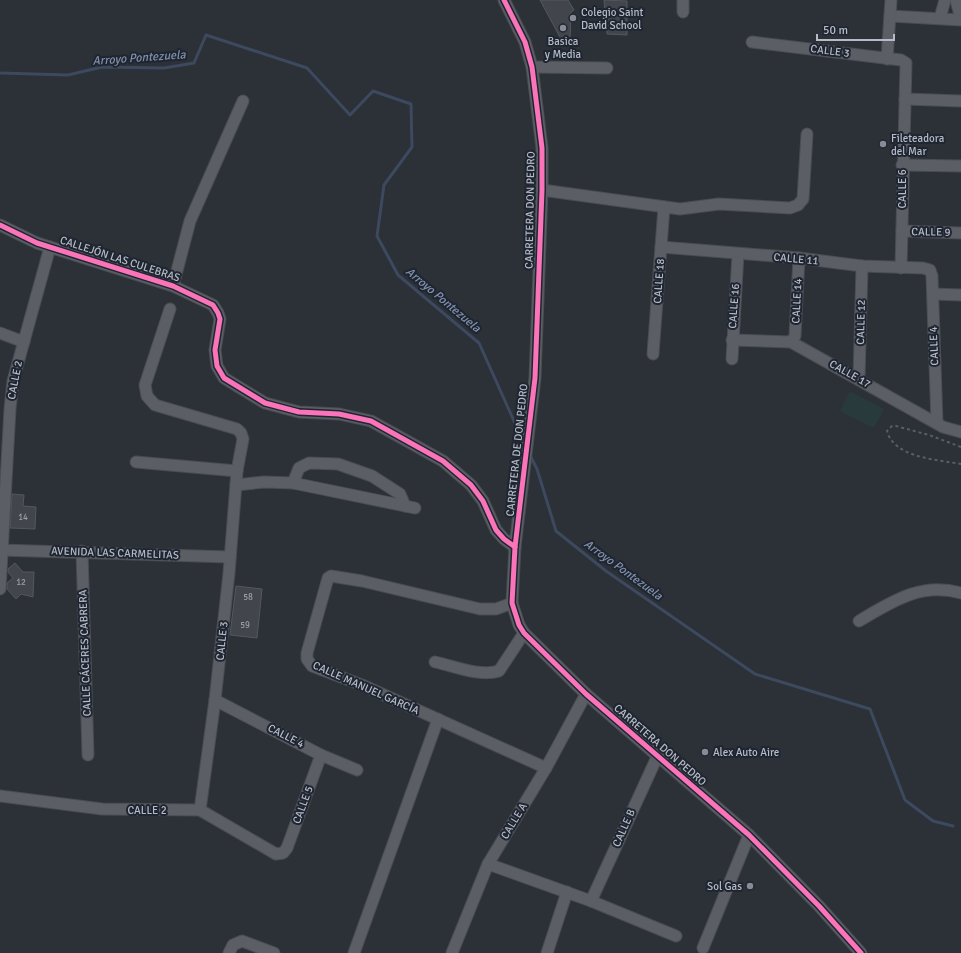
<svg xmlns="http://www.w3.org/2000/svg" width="961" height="953" viewBox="0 0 961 953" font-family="Signika,sans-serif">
	<rect width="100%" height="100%" fill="#2c3037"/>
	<!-- green -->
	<path fill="#293a3d" d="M850,391L884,409L874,428L840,411Z"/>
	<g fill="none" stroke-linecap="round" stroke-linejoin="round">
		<!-- stream -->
		<g stroke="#3c495f" stroke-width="3">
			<path d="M0,73L68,75L102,67L164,68L194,63L206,35L307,68L350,115L373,91L411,104L412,147L384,185L377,236L398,275L479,343L523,441"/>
			<path d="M530,455L537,469L556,531L606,571L755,674L870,709L905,800L933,821L953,826"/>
		</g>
	</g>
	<!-- building -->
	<g fill="#42464c" stroke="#53575f">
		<path d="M540,0H568L574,10L571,12L570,40L561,39Z"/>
		<path d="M604,0L627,1V35L607,34Z"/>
		<path d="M12,494L24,495L23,506L36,507L35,529L10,528Z"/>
		<path d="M15,563L23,572H34L33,597L21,594L16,599L7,589V583L13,578L8,572V569Z"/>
		<path d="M236,586L262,589L257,638L230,635Z"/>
	</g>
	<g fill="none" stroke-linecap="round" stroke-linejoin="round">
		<!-- minor casing -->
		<g stroke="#4a4c52" stroke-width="13">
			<g id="minor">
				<path d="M504,0L525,42L532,67L542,148V190L535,378L515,547L512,603L519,625L524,633L586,694L749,835L819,906L861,953"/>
				<path d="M956,0L961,19"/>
				<path d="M683,12V0"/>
				<path d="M890,16L961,20"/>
				<path d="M940,18L945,0"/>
				<path d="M752,42L901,60L906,63L901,268"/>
				<path d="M887,59L891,0"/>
				<path d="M532,67L607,68"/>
				<path d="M905,99L961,101"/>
				<path d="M902,165L961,166"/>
				<path d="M542,190L680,209L719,204L790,208L798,205L803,199L807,134"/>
				<path d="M0,225L37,243L173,286L213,305L218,313L220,319L215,350L217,366L224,378L265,403L299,412L339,414L371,421L443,461L471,485L483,501L496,530L504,539L515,547"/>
				<path d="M902,231L961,233"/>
				<path d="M661,247L799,258L862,266L923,268L930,270L932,276L937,423"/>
				<path d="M173,286L190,221L243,101"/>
				<path d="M933,294L961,295"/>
				<path d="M170,309L145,385L147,396L155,405L237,429L241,433L243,439L237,471L229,573L215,700L200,810"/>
				<path d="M0,333L24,342"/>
				<path d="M732,340L791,342L943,427L961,432"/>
				<path d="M791,342L795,336L799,258"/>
				<path d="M653,354L664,207"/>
				<path d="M732,359L738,254"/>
				<path d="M859,379L862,266"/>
				<path d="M136,462L237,471"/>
				<path d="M293,483L299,468L309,463L338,464L372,476L400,494L405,506"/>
				<path d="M236,485L264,482L293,483L415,508"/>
				<path d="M0,550L230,557"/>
				<path d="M82,551L88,755"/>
				<path d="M0,589L10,409L13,381L50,247"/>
				<path d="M512,603L496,609H480L362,581L331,576L328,578L307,653V659L312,666L362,685L546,768"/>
				<path d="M859,621C893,601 921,582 961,593"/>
				<path d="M435,662C454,666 480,677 499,671L524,633"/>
				<path d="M215,700L321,755L357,770"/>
				<path d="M0,796L102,809L200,810L276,854L283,853L287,848L321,755"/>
				<path d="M488,864L591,901L676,936"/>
				<path d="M591,901L658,755"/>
				<path d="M703,948L749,835"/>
				<path d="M229,953L233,945L242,941L274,953"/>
				<path d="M354,953L438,719"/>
				<path d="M452,953L488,864L546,768L586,694"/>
				<path d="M547,953L567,892"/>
			</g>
		</g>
		<!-- path -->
		<path stroke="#595e62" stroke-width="2" stroke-dasharray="3 3" stroke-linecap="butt" d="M961,447L929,435L896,426H892L887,431C894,458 939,460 961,464"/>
		<!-- minor -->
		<use href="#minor" stroke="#5b5e65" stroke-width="11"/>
		<!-- cycleway casing -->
		<g stroke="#1f2631" stroke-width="8">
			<g id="cycleway">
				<path d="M504,0L525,42L532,67L542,148V190L535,378L515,547L512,603L519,625L524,633L586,694L749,835L819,906L861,953"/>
				<path d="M0,225L37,243L173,286L213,305L218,313L220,319L215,350L217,366L224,378L265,403L299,412L339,414L371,421L443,461L471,485L483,501L496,530L504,539L515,547"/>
			</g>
		</g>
		<!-- cycleway -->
		<use href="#cycleway" stroke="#fb73b8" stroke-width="5"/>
	</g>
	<!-- markers -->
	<g fill="#868b95" stroke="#1f2631" stroke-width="1.5">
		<circle cx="573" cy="18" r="4"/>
		<circle cx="563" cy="28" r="4"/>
		<circle cx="883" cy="144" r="4"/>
		<circle cx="705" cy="752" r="4"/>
		<circle cx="750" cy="886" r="4"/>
	</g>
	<g text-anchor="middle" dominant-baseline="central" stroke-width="4" stroke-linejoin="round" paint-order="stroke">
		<!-- number labels -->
		<g font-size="9" fill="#999ea8">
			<text x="23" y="517">14</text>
			<text x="21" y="582">12</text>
			<text x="248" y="597">58</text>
			<text x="245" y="625">59</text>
		</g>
		<!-- poi labels -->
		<g font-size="11" fill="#b6bcc7" stroke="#1f2631" text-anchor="start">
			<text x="581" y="12">Colegio Saint<tspan x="581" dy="13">David School</tspan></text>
			<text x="563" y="41" text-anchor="middle">Basica<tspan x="563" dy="13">y Media</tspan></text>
			<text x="891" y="138">Fileteadora<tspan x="891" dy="13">del Mar</tspan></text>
			<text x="713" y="752">Alex Auto Aire</text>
			<text x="742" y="886" text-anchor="end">Sol Gas</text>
		</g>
		<!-- street labels -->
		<g font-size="11" fill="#b6bcc7" stroke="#1f2631">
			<text transform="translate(830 51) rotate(7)">CALLE 3</text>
			<text transform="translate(902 189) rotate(-90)">CALLE 6</text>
			<text transform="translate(530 210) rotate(-89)">CARRETERA DON PEDRO</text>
			<text transform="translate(931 232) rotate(1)">CALLE 9</text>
			<text transform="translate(120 259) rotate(18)">CALLEJÓN LAS CULEBRAS</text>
			<text transform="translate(796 259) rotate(5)">CALLE 11</text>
			<text transform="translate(659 281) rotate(-86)">CALLE 18</text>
			<text transform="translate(797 301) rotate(-87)">CALLE 14</text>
			<text transform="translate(734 306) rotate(-86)">CALLE 16</text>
			<text transform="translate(861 322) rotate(-89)">CALLE 12</text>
			<text transform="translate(934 346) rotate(-92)">CALLE 4</text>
			<text transform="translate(850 374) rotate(29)">CALLE 17</text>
			<text transform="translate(15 380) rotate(-79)">CALLE 2</text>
			<text transform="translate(517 450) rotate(-84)">CARRETERA DE DON PEDRO</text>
			<text transform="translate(115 553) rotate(2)">AVENIDA LAS CARMELITAS</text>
			<text transform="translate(222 641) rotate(-84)">CALLE 3</text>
			<text transform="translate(85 653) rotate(-92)">CALLE CÁCERES CABRERA</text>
			<text transform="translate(366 688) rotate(24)">CALLE MANUEL GARCÍA</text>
			<text transform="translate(286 736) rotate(27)">CALLE 4</text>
			<text transform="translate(660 745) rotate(41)">CARRETERA DON PEDRO</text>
			<text transform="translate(303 805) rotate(-70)">CALLE 5</text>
			<text x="147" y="810">CALLE 2</text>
			<text transform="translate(514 821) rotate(-59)">CALLE A</text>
			<text transform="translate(624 828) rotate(-66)">CALLE B</text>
		</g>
		<!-- water labels -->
		<g font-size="12" font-style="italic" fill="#8191ac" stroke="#1f2631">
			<text transform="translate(139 58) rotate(-4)">Arroyo Pontezuela</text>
			<text transform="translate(443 300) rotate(40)">Arroyo Pontezuela</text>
			<text transform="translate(623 570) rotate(36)">Arroyo Pontezuela</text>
		</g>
	</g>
	<!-- scale -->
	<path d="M817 34v6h77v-6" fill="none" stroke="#b6bcc7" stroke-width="2"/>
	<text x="823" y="34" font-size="12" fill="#b6bcc7" stroke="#1f2631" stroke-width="3" paint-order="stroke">50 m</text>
</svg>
